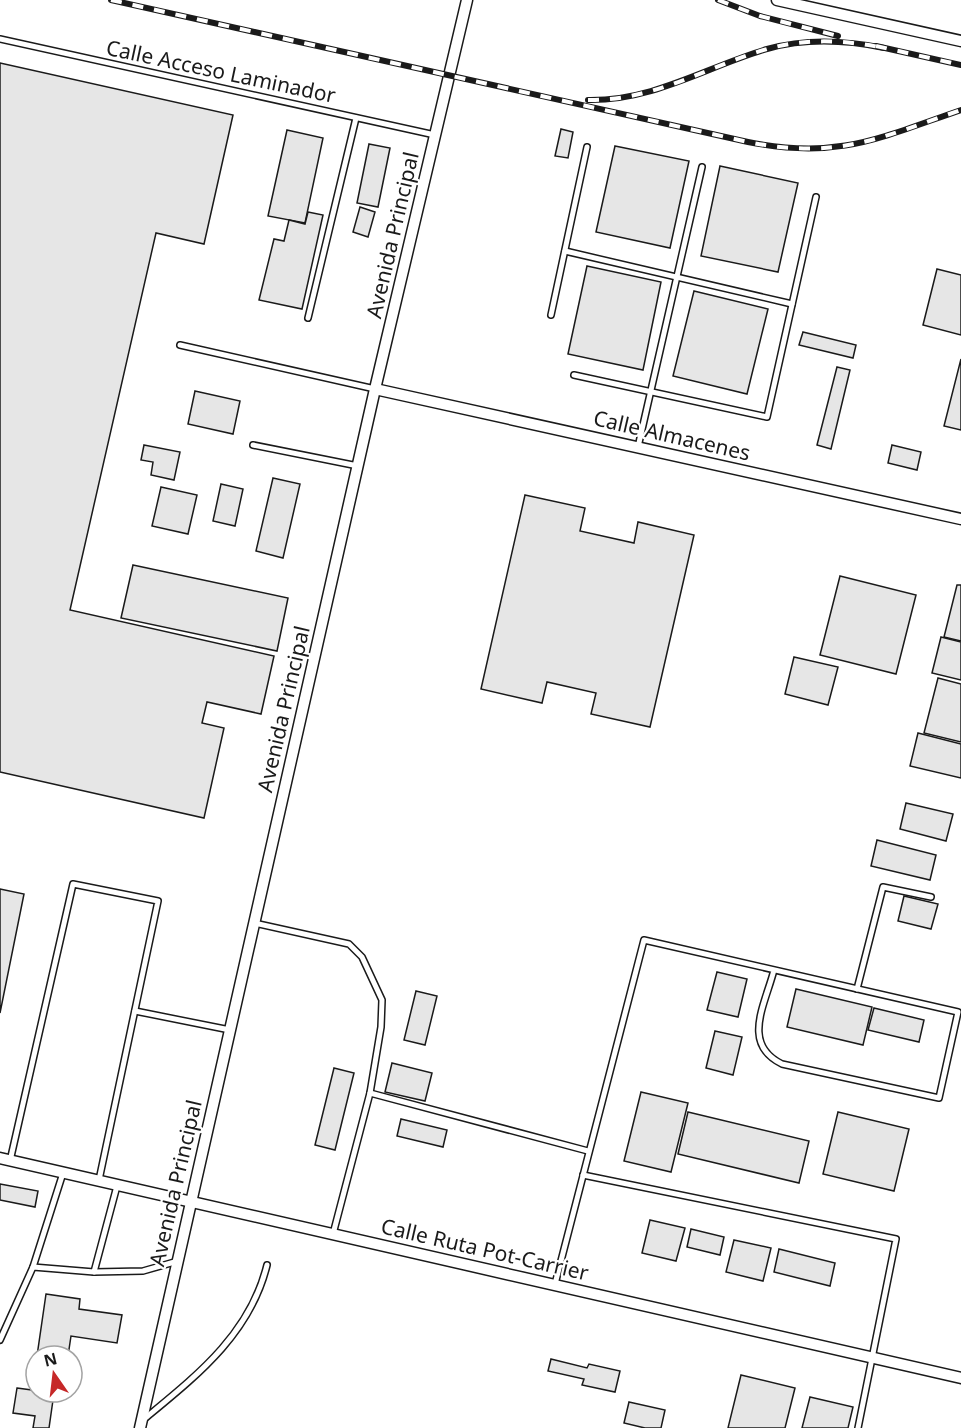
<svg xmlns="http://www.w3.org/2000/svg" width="961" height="1428" viewBox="0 0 961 1428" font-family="'Noto Sans',sans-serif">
	<rect width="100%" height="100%" fill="#fff"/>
	<!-- building -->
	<g fill="#e6e6e6" stroke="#1a1a1a" stroke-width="1.5">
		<path d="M0,63L233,115L204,244L156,233L70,610L274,656L261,714L207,702L202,723L224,728L204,818L0,772Z"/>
		<path d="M561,129L573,132L568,158L555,156Z"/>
		<path d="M287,130L323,138L305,223L268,216Z"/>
		<path d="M369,144L390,148L378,207L357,203Z"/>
		<path d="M615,146L689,161L670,248L596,232Z"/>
		<path d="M720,166L798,183L778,272L701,256Z"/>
		<path d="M360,207L375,212L368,237L353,232Z"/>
		<path d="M308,212L323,215L302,309L259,300L274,239L284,241L289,220L305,224Z"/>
		<path d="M587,266L661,282L643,370L568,354Z"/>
		<path d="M937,269L961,275V335L923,325Z"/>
		<path d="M694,291L768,309L747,394L673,376Z"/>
		<path d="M803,332L856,345L853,358L799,345Z"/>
		<path d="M961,359V430L944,426Z"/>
		<path d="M837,367L850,370L831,449L817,445Z"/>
		<path d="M195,391L240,401L233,434L188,424Z"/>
		<path d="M144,445L180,452L174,480L151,475L153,462L141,460Z"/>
		<path d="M892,445L921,452L917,470L888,463Z"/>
		<path d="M273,478L300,484L283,558L256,551Z"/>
		<path d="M221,484L243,489L235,526L213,521Z"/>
		<path d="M161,487L197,495L188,534L152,526Z"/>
		<path d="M525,495L585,508L580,531L634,543L638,522L694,535L650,727L591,714L596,693L547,682L542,703L481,689Z"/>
		<path d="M133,565L288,598L277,651L121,618Z"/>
		<path d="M840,576L916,595L896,674L820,655Z"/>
		<path d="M957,585H961V641L944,637Z"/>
		<path d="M941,637L961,642V680L932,673Z"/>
		<path d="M794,657L838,667L828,705L785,694Z"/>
		<path d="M938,678L961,684V742L924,733Z"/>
		<path d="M918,733L961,744V778L910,766Z"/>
		<path d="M906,803L953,814L946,841L900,829Z"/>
		<path d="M877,840L936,855L930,880L871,866Z"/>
		<path d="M0,889L24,894L0,1013Z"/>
		<path d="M904,896L938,904L931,929L898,921Z"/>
		<path d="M717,972L747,979L738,1017L707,1010Z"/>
		<path d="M796,989L872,1007L863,1045L787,1027Z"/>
		<path d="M416,991L437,996L425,1045L404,1040Z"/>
		<path d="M874,1008L924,1020L919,1042L868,1030Z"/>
		<path d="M715,1031L742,1037L733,1075L706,1068Z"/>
		<path d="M392,1063L432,1073L425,1101L385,1092Z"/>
		<path d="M334,1068L354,1073L335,1150L315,1145Z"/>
		<path d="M641,1092L688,1103L671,1172L624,1161Z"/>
		<path d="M688,1112L809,1141L799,1183L678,1154Z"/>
		<path d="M838,1112L909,1129L894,1191L823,1174Z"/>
		<path d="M401,1119L447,1130L443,1147L397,1136Z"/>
		<path d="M0,1184L38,1191L35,1207L0,1200Z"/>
		<path d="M650,1220L685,1228L676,1261L642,1253Z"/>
		<path d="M691,1229L724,1237L720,1255L687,1247Z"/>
		<path d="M734,1240L771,1248L763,1281L726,1272Z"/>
		<path d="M779,1249L835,1263L830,1286L774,1272Z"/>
		<path d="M46,1294L80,1299L79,1309L122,1315L117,1343L71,1336L68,1356H37Z"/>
		<path d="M551,1359L587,1368L589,1364L620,1371L615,1392L582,1385L584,1379L548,1371Z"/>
		<path d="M741,1375L795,1388L785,1428H728Z"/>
		<path d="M17,1388L54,1393L49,1428H33L35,1416L13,1413Z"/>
		<path d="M810,1397L853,1407L848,1428H802Z"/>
		<path d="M629,1402L665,1410L661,1428H645L624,1423Z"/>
	</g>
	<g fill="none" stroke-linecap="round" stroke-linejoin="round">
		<!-- service casing -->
		<g stroke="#1a1a1a" stroke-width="8">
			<g id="service">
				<path d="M0,39L435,135"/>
				<path d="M565,251L792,304"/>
				<path d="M551,315L587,147"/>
				<path d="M308,318L356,118"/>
				<path d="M180,345L375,389"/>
				<path d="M574,375L767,417L816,197"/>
				<path d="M253,445L358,466"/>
				<path d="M638,447L702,167"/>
				<path d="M254,923L349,944L362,957L382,1000L381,1027L370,1093L333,1234"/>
				<path d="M857,989L883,887L931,897"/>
				<path d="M135,1011L230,1030"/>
				<path d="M370,1093L588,1151"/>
				<path d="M10,1161L73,884L158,901L99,1180"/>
				<path d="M583,1175L896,1239L858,1428"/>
				<path d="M33,1267L63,1173"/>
				<path d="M94,1272L143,1271L178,1261"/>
				<path d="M555,1284L644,940L958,1012L939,1098L782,1064C741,1044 765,1005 774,970"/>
				<path d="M0,1340L33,1267L94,1272L117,1186"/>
				<path d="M143,1420C195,1377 250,1335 267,1265"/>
			</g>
		</g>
		<!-- minor casing -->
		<g stroke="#1a1a1a" stroke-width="13">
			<g id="minor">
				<path d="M777,0L961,41"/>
				<path d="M375,389L961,519"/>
				<path d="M0,1158L961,1378"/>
				<path d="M140,1428L375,389L467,0"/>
			</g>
		</g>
		<!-- service -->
		<use href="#service" stroke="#fff" stroke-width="5"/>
		<!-- minor -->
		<use href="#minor" stroke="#fff" stroke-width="10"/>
		<!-- rail casing -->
		<g stroke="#1a1a1a" stroke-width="6">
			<g id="rail">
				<path d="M111,0L748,142C838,160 879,138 961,110"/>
				<path d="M718,0L760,16L838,36"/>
				<path d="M876,46L961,65"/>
				<path d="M588,100C654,101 706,67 767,49C806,38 845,40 884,48"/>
			</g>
		</g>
		<!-- rail -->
		<use href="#rail" stroke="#fff" stroke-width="4" stroke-dasharray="11" stroke-linecap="butt"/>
	</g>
	<g text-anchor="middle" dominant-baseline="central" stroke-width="4.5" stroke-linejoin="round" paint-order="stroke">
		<!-- street labels -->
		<g font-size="21" fill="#1a1a1a" stroke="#fff">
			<text transform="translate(221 71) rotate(12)">Calle Acceso Laminador</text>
			<text transform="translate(392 235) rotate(-77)">Avenida Principal</text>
			<text transform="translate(672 435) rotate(13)">Calle Almacenes</text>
			<text transform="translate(283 709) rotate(-77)">Avenida Principal</text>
			<text transform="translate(175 1183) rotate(-77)">Avenida Principal</text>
			<text transform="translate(485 1249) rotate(13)">Calle Ruta Pot-Carrier</text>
		</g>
	</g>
	<!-- north arrow -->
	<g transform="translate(54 1374) rotate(346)"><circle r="28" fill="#ffffff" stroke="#a3a3a3" stroke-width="1.5"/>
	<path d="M0-4.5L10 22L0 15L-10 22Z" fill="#c62828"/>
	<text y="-9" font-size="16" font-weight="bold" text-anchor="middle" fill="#1a1a1a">N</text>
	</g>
</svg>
